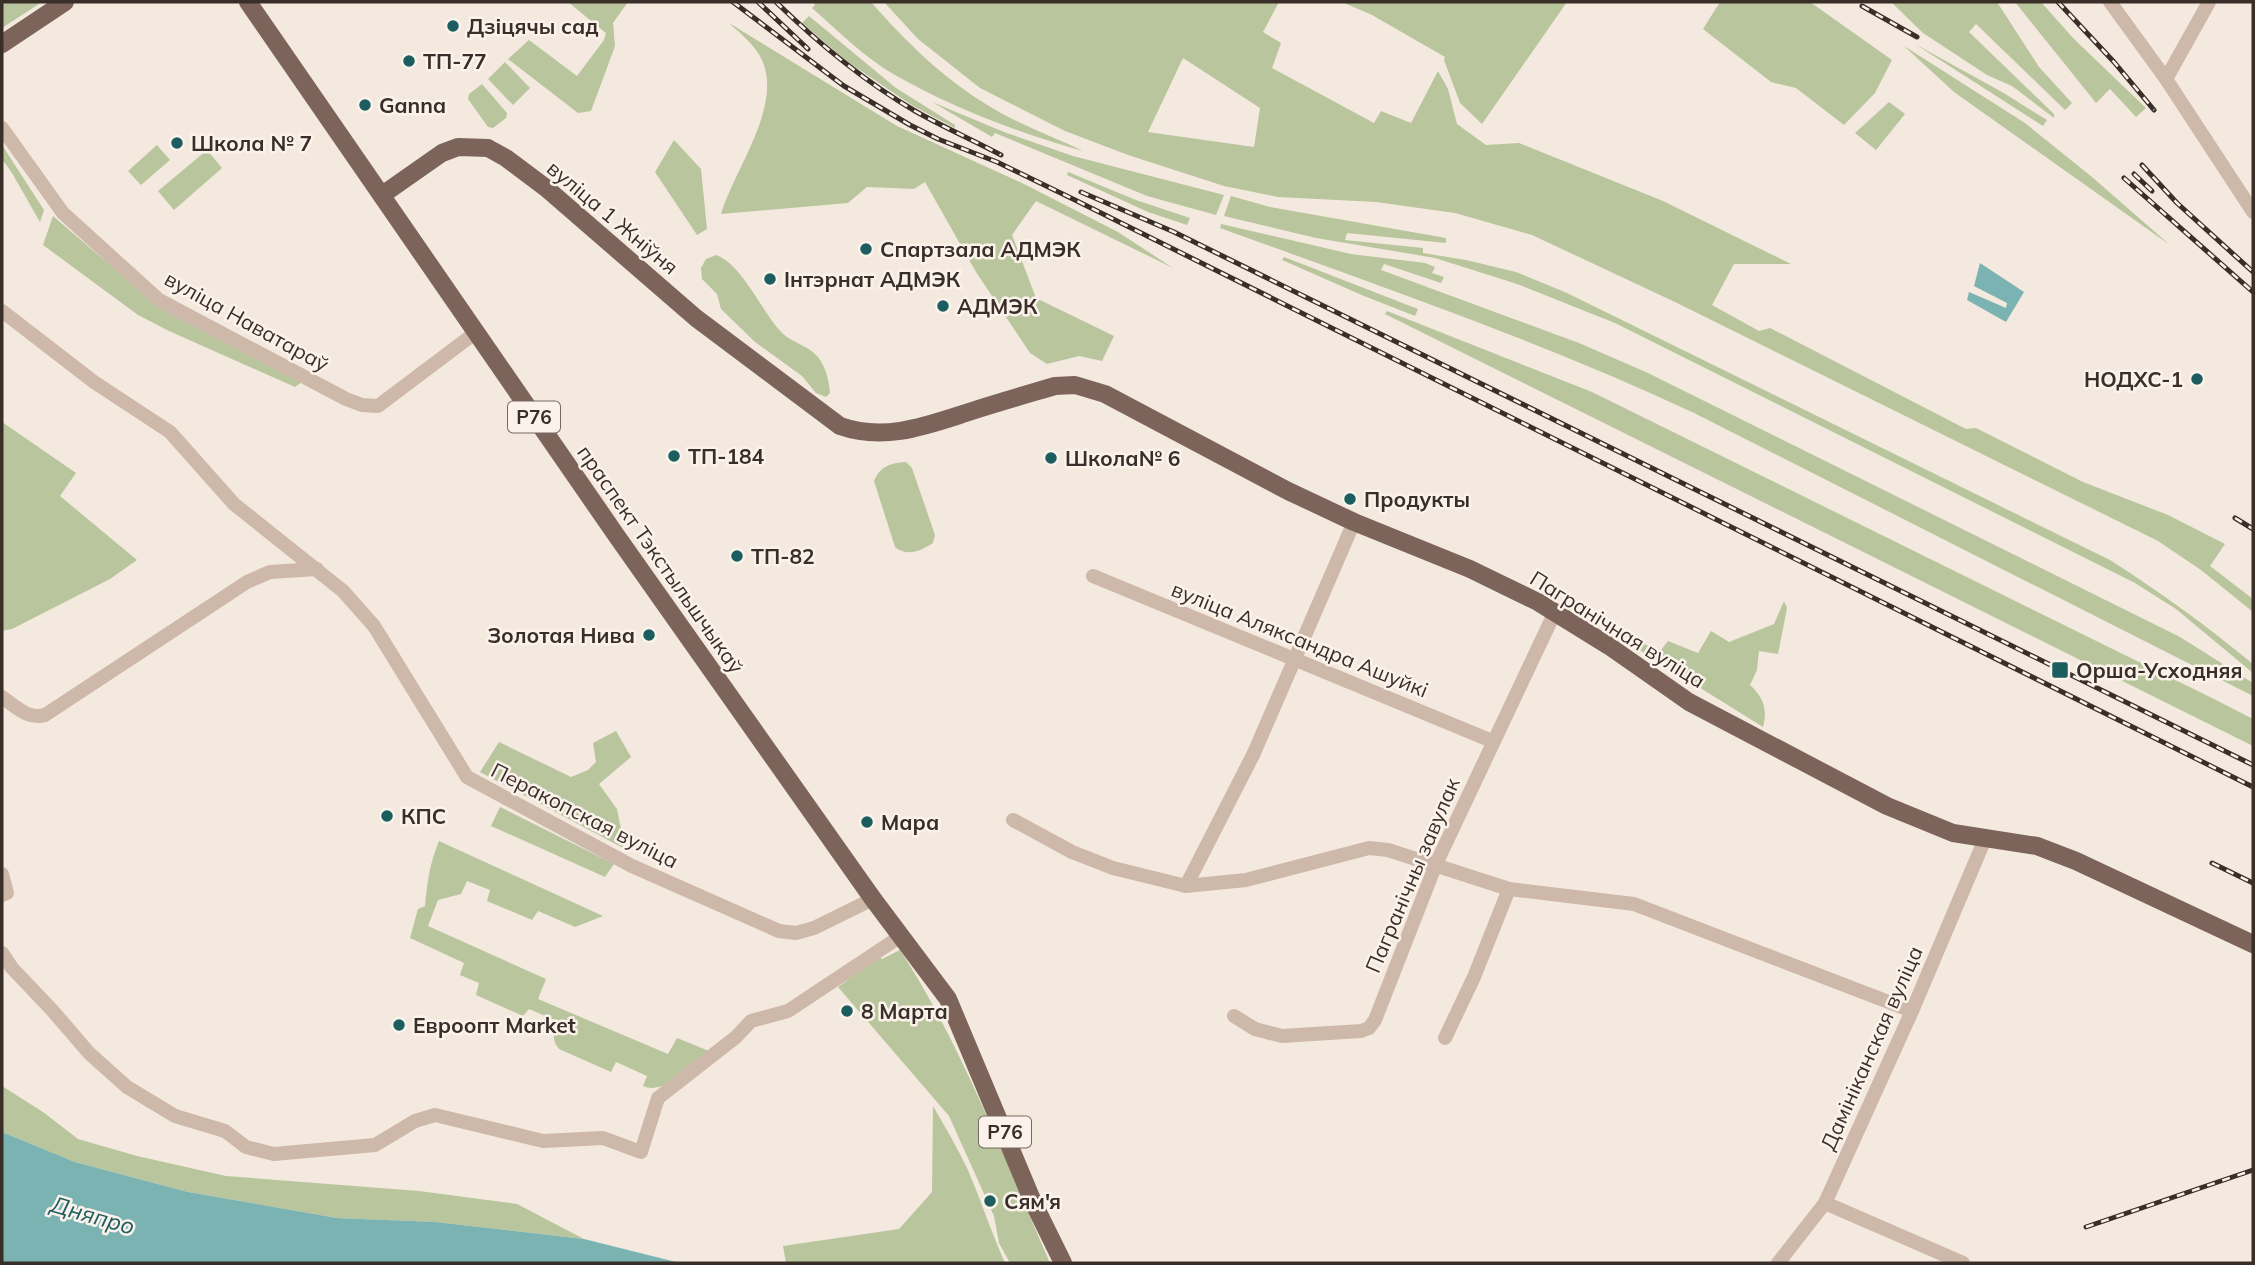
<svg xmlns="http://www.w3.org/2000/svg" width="2255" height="1265" viewBox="0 0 2255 1265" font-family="Mulish,sans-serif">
	<rect width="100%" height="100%" fill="#f4e9de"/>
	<!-- green -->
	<g fill="#b9c59d" fill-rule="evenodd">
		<path d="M2,2H42L2,28Z"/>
		<path d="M568,2H628L613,23L615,46L591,111L578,113L508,59L529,40L577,76L604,40L606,33Z"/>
		<path d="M813,2H871C906,42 944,79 989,106C1018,124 1052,136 1083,151C1019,133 953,108 895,75C865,58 838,31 812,8L815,5Z"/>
		<path d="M884,2H1279L1263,32L1281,43L1272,68L1374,123L1381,111L1411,123L1438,71L1448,89L1457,124L1486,145L1519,143L1663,201L1791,264H1734L1712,305L1759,331L1770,328L1966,429L1976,428L2083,482L2168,515L2225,544L2210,566L2253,599V612L2201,570L2158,541L1675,302L1532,235L1455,213L1376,202L1278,197L1224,186L1128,155L1065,131L980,88L918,39ZM1183,58L1260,108L1254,147L1148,132Z"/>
		<path d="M1342,2H1567L1482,124L1460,103L1444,60L1445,57L1372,15Z"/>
		<path d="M1720,2H1810L1892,60L1875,93L1844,125L1796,88L1771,82L1703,29Z"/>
		<path d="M1891,2H1997L2039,67L2072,103L2065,110L1976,24L1969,32L2054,114V118L2012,86L1987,75L1923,33Z"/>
		<path d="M2015,2H2041L2073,38L2146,108L2136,117L2110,89L2096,103Z"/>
		<path d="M809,16L896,88L955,125V128L913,106L848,62L802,23Z"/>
		<path d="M729,23L897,126L1024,184L1118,232L1173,268L1036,201L1012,235L1036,298L1114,336L1102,361L1079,356L1047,364L1030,353L976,272L925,182L914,189L867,187L848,203L721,214C734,170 783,106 762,60C755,45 741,34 729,23Z"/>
		<path d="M1915,44L2002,92L2047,120L2043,126Z"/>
		<path d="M1904,46L2025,123L2092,177L2170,245L1954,92Z"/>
		<path d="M505,62L530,88L513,105L488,79Z"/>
		<path d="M482,84L507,113L506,118L493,128L488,127L468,99L469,94Z"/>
		<path d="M932,102L1004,132L1073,156L1224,195L1216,215L1147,196L995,133L992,137Z"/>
		<path d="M1889,102L1905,114L1876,150L1855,133Z"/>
		<path d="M674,140L701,169L707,229L697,235L655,172Z"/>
		<path d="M2,145L44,210L40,222L12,173L2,159Z"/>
		<path d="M157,145L170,160L141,185L128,171Z"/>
		<path d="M207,150L222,168L174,210L158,191Z"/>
		<path d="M1068,172L1136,200L1190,218L1187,225L1148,212L1067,175Z"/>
		<path d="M1231,196L1270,207L1446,238V243L1347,233L1345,240L1423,248V253L1466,260L1516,272L1567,293L2110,560C2160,592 2207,626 2253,664V673L2176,609L2135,583L1615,323L1517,284L1435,258L1316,238L1224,216Z"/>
		<path d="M53,216L152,301L303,381L295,387L169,331L138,315L43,245Z"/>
		<path d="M1221,224L1351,254L1425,263L1435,267L1432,273L1444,277L1441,283L1384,264L1381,270L1579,343L1648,373L2180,637L2253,683V696L1694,413C1540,341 1380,286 1220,228Z"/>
		<path d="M716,255C743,265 761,311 782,333C793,343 809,346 818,357C826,368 829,380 830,393L826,397L816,393L802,376L755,342L721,309L717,294L702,279L701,268L706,259Z"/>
		<path d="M1284,257L1418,309L1415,316L1364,296L1282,260Z"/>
		<path d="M1387,311L1592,392L2214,699L2253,719V746L1385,314Z"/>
		<path d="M2,422L76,473L60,496L137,560L110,579L12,629L2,631Z"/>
		<path d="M906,462L912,468L935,535L933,543C921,551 907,557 895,547L874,481C880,466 891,463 906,462Z"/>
		<path d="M1784,601L1787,608L1778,654L1759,651L1757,670L1750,685C1763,697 1768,709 1763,727L1633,646L1638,642L1661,650L1668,641L1698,653L1711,631L1729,642L1774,624Z"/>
		<path d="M616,731L631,757L599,784L617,809L625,849L480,772L499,742L571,777L588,770L596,762L593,743Z"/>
		<path d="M500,807L614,864L605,877L491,826Z"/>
		<path d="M439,841L603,916L575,927L538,911L532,920L487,901L490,890L467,881L461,894L438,900L428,926L546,979L538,999L668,1054L677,1038L709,1051C692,1064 666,1096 643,1086L647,1076L616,1062L611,1072L559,1049C551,1039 554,1033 557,1021L529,1009L523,1016L476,995L479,983L460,975L464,963L410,938L418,909L425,906C427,883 430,862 439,841Z"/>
		<path d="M900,950C963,1047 1003,1157 1050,1263H1010L999,1243L994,1216L949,1116L838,987L879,957L882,959Z"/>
		<path d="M2,1086L43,1112L78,1139L137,1156L226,1176L419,1191L517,1204L584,1239L436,1222L337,1218L188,1192L75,1162L2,1132Z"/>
		<path d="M933,1106C945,1127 957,1147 967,1168C981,1200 991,1232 1005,1263H786L783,1246L899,1229L932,1192Z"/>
	</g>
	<!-- water -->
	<g fill="#7bb3b3">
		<path d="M1980,263L2024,292L2006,322L1967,300L1969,292L2006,308L2007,303L1974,286Z"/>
		<path d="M2,1132L75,1162L188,1192L337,1218L436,1222L584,1239L680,1263H2Z"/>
	</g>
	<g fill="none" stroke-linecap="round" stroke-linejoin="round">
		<!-- minor -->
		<g stroke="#cdb8a9" stroke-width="14">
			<path d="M2110,2L2166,79L2253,212"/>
			<path d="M2166,79L2209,2"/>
			<path d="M2,128L63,213L159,300L346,399L362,405L378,406L475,333"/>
			<path d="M2,311L94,382L170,432L234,504L343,591L374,626L467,777L632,866L779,931L796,933L814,928L873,899"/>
			<path d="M1093,576L1492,741"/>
			<path d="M2,697C15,706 28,720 45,715L247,582L270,572L317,569"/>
			<path d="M1013,820L1072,852L1113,868L1186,886L1246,880L1369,848L1388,850L1509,889L1634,904L1912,1011"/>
			<path d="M2,874L7,893L2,895"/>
			<path d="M1186,886L1254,753L1354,522"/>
			<path d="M2,953L12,968L52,1010L89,1053L127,1087L175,1116L225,1131L246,1147L274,1154L375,1145L415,1121L435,1115L543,1141L603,1138L641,1152L658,1098L736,1037L751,1021L788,1011L901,936"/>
			<path d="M1234,1016L1255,1029L1282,1036L1361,1031L1369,1028L1375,1020L1436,864L1555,612"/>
			<path d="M1445,1038L1474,977L1509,889"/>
			<path d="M1825,1203L1963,1263"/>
			<path d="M1778,1263L1825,1203L1912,1011L1985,839"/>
		</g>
		<!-- major -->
		<g stroke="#7d645a" stroke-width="18">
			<path d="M248,2L616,535L873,899L948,999L1033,1202L1063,1263"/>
			<path d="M2,44L65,2"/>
			<path d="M382,195L442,153L458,147L488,148L506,158L546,188L696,318L840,426C886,442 928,425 972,411C1000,402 1028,394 1055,386L1075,385L1105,394L1288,491L1354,522L1470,569L1538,602L1609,646L1689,702L1887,806L1953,833L2037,846L2076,861L2253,944"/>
		</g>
		<!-- rail casing -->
		<g stroke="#3a2e29" stroke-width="5">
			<g id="rail">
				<path d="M733,2L844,86L910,125L938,139L997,162L1075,200L2253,787"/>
				<path d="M758,2L808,49"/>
				<path d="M776,2C818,43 864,81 915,111C943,127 973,140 1001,155"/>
				<path d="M2058,2L2114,62L2154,110"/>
				<path d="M1862,6L1917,37"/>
				<path d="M2142,165L2177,203L2253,272"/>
				<path d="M2134,174L2152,191"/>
				<path d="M2124,178L2253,292"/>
				<path d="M1081,192L1174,232L2253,765"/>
				<path d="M2235,518L2253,529"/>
				<path d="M2212,863L2253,883"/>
				<path d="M2086,1227L2253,1170"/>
			</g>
		</g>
		<!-- rail -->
		<use href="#rail" stroke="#fbf3eb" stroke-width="2.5" stroke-dasharray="8" stroke-linecap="butt"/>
	</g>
	<!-- markers -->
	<g fill="#1c5d5f" stroke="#fbf3eb" stroke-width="2.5">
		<circle cx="453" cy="26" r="7"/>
		<circle cx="409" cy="61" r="7"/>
		<circle cx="365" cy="105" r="7"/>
		<circle cx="177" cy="143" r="7"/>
		<circle cx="866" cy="249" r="7"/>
		<circle cx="770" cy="279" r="7"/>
		<circle cx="943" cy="306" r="7"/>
		<circle cx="2197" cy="379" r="7"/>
		<circle cx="674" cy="456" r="7"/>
		<circle cx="1051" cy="458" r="7"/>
		<circle cx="1350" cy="499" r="7"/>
		<circle cx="737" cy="556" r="7"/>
		<circle cx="649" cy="635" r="7"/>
		<rect x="2051" y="661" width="18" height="18" rx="3.5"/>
		<circle cx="387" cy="816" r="7"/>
		<circle cx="867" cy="822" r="7"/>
		<circle cx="847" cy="1011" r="7"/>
		<circle cx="399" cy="1025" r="7"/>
		<circle cx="990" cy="1201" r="7"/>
	</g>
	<g text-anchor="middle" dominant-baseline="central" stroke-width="5" stroke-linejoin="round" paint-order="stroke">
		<!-- shield labels -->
		<g fill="#fbf3eb" stroke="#746963" stroke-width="2">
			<rect x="508" y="401.5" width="52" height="31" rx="5"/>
			<rect x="979" y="1116.5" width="52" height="31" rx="5"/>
		</g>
		<g font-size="19" font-weight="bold" fill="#3a2e29">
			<text x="534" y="417">Р76</text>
			<text x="1005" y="1132">Р76</text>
		</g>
		<!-- poi labels -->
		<g font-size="21" font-weight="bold" fill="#3a2e29" stroke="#fbf3eb" text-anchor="start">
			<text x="467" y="26">Дзіцячы сад</text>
			<text x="423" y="61">ТП-77</text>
			<text x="379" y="105">Ganna</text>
			<text x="191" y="143">Школа № 7</text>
			<text x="880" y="249">Спартзала АДМЭК</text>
			<text x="784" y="279">Інтэрнат АДМЭК</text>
			<text x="957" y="306">АДМЭК</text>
			<text x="2183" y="379" text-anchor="end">НОДХС-1</text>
			<text x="688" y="456">ТП-184</text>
			<text x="1065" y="458">Школа№ 6</text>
			<text x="1364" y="499">Продукты</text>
			<text x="751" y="556">ТП-82</text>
			<text x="635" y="635" text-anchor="end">Золотая Нива</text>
			<text x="2076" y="670">Орша-Усходняя</text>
			<text x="401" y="816">КПС</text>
			<text x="881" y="822">Мара</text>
			<text x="861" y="1011">8 Марта</text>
			<text x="413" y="1025">Евроопт Market</text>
			<text x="1004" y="1201">Сям'я</text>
		</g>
		<!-- street labels -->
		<g font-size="21" fill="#3a2e29" stroke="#fbf3eb">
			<text transform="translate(613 217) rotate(40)">вуліца 1 Жніўня</text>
			<text transform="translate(247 321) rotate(29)">вуліца Наватараў</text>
			<text transform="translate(661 559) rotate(55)">праспект Тэкстыльшчыкаў</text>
			<text transform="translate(1618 629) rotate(32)">Пагранічная вуліца</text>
			<text transform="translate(1300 639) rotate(22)">вуліца Аляксандра Ашуйкі</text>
			<text transform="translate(585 815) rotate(27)">Перакопская вуліца</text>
			<text transform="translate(1412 875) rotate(-67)">Пагранічны завулак</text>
			<text transform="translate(1871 1048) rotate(-66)">Дамініканская вуліца</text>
		</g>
		<!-- water labels -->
		<g font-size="23" font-style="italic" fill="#1c5d5f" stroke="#fbf3eb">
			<text transform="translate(93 1215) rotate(16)">Дняпро</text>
		</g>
	</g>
	<!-- border -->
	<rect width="2255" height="1265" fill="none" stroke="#3a2e29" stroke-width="7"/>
</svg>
